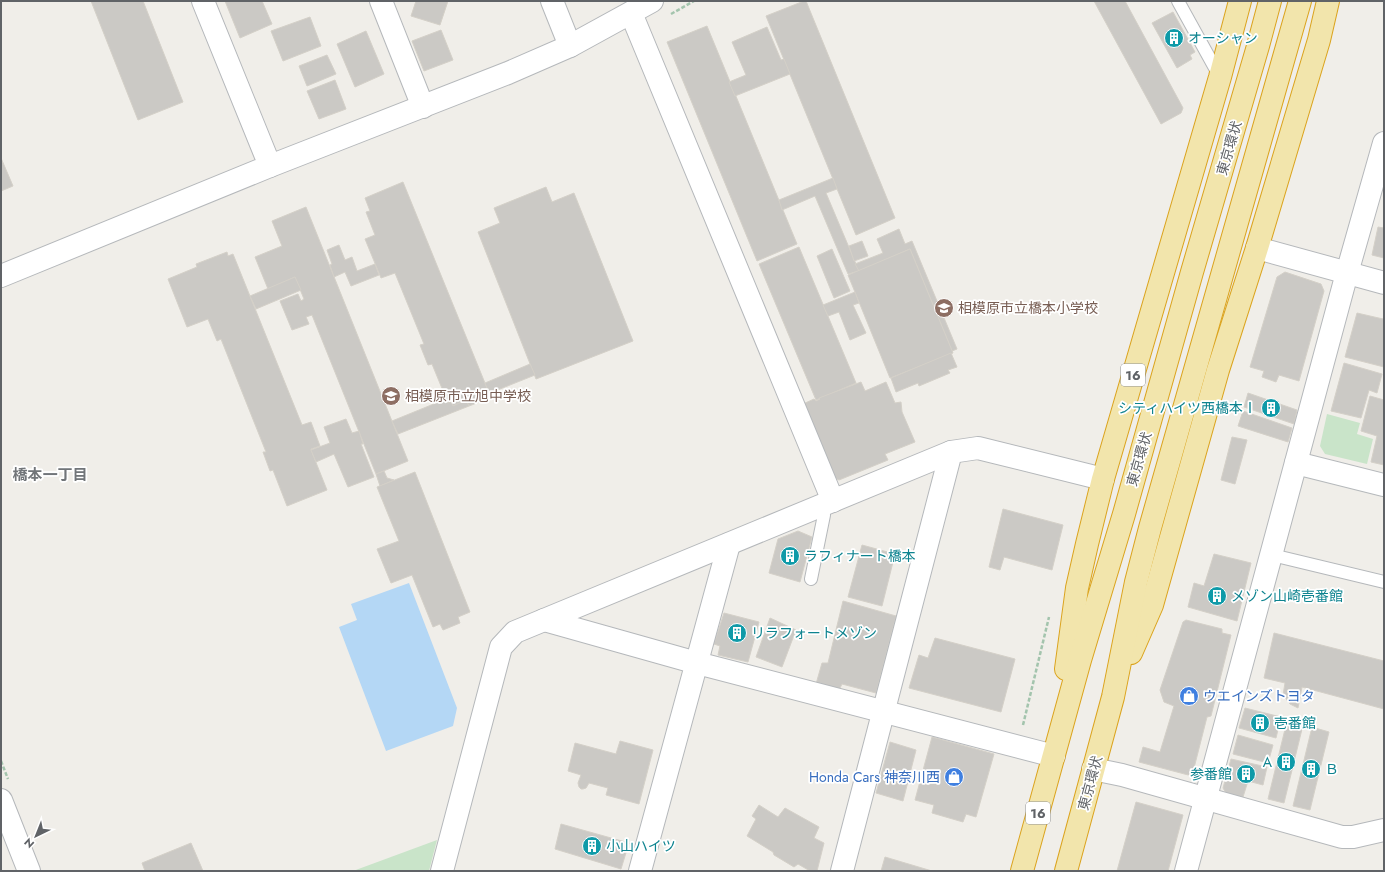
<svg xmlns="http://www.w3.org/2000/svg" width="1385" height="872" viewBox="0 0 1385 872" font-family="Jost,'Noto Sans JP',sans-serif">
	<rect width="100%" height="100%" fill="#f0eee9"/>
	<!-- green -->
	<g fill="#c9e4c9">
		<path d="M1327,414L1360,423L1357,434L1373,439L1367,464L1325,454L1320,446Z"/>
		<path d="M437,840L429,871H353Z"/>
	</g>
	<!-- water -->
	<path fill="#b4d7f5" d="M409,583L457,708L453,726L386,751L339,627L357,620L351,604Z"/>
	<!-- building -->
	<g fill="#cbc9c5" stroke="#d4d0c8">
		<path d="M91,1H143L183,102L138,120Z"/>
		<path d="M225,1H262L272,24L240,38Z"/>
		<path d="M416,1H448L440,25L411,16Z"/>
		<path d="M804,1H806L895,218L856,235L766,16Z"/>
		<path d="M1094,1H1125L1183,108L1181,113L1161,124Z"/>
		<path d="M1173,12L1195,52L1190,55L1192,59L1177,68L1152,23Z"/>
		<path d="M310,17L321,46L283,61L271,31Z"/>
		<path d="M707,26L797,244L757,261L667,42Z"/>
		<path d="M767,27L781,60L784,59L790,74L735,96L729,82L746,75L732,42Z"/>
		<path d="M441,30L453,60L424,71L412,41Z"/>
		<path d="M366,31L384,74L355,87L337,44Z"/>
		<path d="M327,55L336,74L307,86L299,66Z"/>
		<path d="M335,80L346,109L319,119L307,91Z"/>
		<path d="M1,158L13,186L1,191Z"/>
		<path d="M833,178L837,189L826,193L859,271L848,274L815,196L782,210L779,200Z"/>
		<path d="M403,182L487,388L483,390L487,399L469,406L466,400L453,406L451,402L448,403L432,364L428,365L420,345L424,344L395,273L381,278L365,239L375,235L366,212L370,211L365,198Z"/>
		<path d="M546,187L552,202L574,193L633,341L536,379L478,232L500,223L494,208Z"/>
		<path d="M306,207L408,461L376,474L312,315L306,317L309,324L292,330L280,301L298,294L301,301L304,299L295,277L268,289L255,257L282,246L272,221Z"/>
		<path d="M1378,227L1384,228V258L1372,255Z"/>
		<path d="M899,229L905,244L912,241L957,349L952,351L910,249L859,271L855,264L883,253L877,239Z"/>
		<path d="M862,241L868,256L854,261L849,246Z"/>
		<path d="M339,245L345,260L352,257L357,271L375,264L379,275L351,286L345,272L334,277L330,265L332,264L327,250Z"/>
		<path d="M799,247L856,383L816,400L759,264Z"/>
		<path d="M832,249L850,291L834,298L817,256Z"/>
		<path d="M910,249L953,353L890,378L848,275Z"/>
		<path d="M227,252L228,256L233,254L302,425L311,422L320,446L311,449V450L327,490L287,506L273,470L270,471L263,452H266L221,339L217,341L208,319L187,327L168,279L197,267L196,264Z"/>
		<path d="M1285,272L1321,284L1324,291L1299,381L1279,375L1276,382L1262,377L1264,371L1250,367L1277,277Z"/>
		<path d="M295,277L301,290L256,309L250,296Z"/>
		<path d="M855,292L859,303L853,305L866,333L850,340L839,312L828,316L823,305Z"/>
		<path d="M1357,313L1383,319L1384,317V367L1345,357Z"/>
		<path d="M951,353L957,367L948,370L950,373L919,386L918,383L896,392L891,378Z"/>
		<path d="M1344,363L1382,374L1377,393L1369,390L1361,418L1331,411Z"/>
		<path d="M530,364L535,375L485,395L483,390L487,388L485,383Z"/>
		<path d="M861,382L865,391L886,382L895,403L901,402L902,412L915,442L885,454L888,460L839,480L833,477L803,404L814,399L816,401L820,399L819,398Z"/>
		<path d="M1248,393L1297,410L1294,424L1244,407Z"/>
		<path d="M1370,396L1384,400V465L1371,462L1377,436L1361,431Z"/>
		<path d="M446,399L448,403L451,402L453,406L466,400L469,406L398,434L392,421Z"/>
		<path d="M1243,411L1292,428L1288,442L1238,426Z"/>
		<path d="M346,419L352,433L359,431L363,444H361L374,477L348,487L334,454L316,462L311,450L330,443L324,427Z"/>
		<path d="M1232,437L1247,440L1235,484L1221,480Z"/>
		<path d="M384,471L387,478L394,480L380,486L376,474Z"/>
		<path d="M415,472L470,612L458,617L460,623L443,630L440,624L433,627L412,575L391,583L377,549L399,541L377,487Z"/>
		<path d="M1003,509L1063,525L1052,570L1004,557L1000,570L989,567Z"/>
		<path d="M798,531L812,537L800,582L769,573L778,539Z"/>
		<path d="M862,545L895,554L882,606L848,597Z"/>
		<path d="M1214,554L1251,563L1237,621L1188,607L1194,583L1204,586Z"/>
		<path d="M843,601L896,616L876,693L842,684L839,690L816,684L822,663H828Z"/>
		<path d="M724,613L759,622L748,662L718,655L720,646L714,644Z"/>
		<path d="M770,618L796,630L782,667L756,657Z"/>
		<path d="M1186,620L1222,629V633L1231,635L1211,716L1207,717L1192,776L1139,762L1143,747L1160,752L1174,706L1164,702L1160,690L1183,622Z"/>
		<path d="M1274,633L1384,661V709L1302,687L1298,708L1290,704L1283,695L1285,683L1264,678Z"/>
		<path d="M935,638L1015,659L1001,712L909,688L919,655L928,658Z"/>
		<path d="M1245,708L1281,717L1276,738L1239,728Z"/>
		<path d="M1287,721L1303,725L1284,803L1268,799Z"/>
		<path d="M1312,727L1329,732L1310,810L1293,806Z"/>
		<path d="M1238,735L1273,745L1268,763L1233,754Z"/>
		<path d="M932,737L994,754L976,817L966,814L963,822L932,813L934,805L915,800Z"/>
		<path d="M620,741L653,750L639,804L606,795L608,788L589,783L586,788L583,789H581L579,787L578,783L581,775L568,771L575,743L616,754Z"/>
		<path d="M890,742L916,750L903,801L876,793Z"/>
		<path d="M1231,759L1267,767L1263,785L1248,781L1243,797L1226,793L1223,788Z"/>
		<path d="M1136,802L1183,815L1168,871H1117Z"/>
		<path d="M759,805L778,817L785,808L819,827L814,838L824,843L817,871H810L798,864L794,867L774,855L773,852L747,836L756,819L752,816Z"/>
		<path d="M561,824L629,843L621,869L555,849Z"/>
		<path d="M191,843L203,871H145L142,863Z"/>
		<path d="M885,857L932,871H881Z"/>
	</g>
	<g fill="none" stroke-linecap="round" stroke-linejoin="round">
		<!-- service casing -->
		<g stroke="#b5b8bb" stroke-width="14">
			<g id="service">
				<path d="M1178,1L1220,77"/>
				<path d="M1272,555L1384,582"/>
				<path d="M811,579L824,515L823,505"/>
			</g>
		</g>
		<!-- minor casing -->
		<g stroke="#b5b8bb" stroke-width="24">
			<g id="minor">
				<path d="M203,1L270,166"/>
				<path d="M381,1L423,107"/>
				<path d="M552,1L570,46"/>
				<path d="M631,13L833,501"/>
				<path d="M1257,248L1384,283"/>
				<path d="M1296,463L1384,485"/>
				<path d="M544,620L697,663L1054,756"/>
				<path d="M1093,769L1122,775L1342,837H1353L1384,830"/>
				<path d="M1,800L29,871"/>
				<path d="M442,871L501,647L515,632L951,452L978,448L1103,479"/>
				<path d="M640,871L729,544"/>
				<path d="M842,871L951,452"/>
				<path d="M1186,871L1347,273L1384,143"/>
			</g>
		</g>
		<!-- tertiary casing -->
		<g stroke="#b5b8bb" stroke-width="24">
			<path id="tertiary" d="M1,276L270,166L508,73L570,46L652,1"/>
		</g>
		<!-- trunk casing -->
		<g stroke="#dba31d" stroke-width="24">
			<g id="trunk">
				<path d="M1131,653L1152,605L1218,370L1257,248L1302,97L1319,40L1328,1"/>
				<path d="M1066,669L1077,588L1087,544L1103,479L1220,77L1240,1"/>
				<path d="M1022,871L1080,660L1124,514L1192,272L1258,46L1270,1"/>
				<path d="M1066,871L1113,697L1136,582L1150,528L1300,1"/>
			</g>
		</g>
		<!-- path -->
		<g stroke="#a3c4ad" stroke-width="2.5" stroke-dasharray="4 2" stroke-linecap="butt">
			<path d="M671,14L694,1"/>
			<path d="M1023,725L1049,617"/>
			<path d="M1,761L8,779"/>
		</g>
		<!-- service -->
		<use href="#service" stroke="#fff" stroke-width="12"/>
		<!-- minor -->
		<use href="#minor" stroke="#fff" stroke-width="22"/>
		<!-- tertiary -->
		<use href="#tertiary" stroke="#fff" stroke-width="22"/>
		<!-- trunk -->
		<use href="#trunk" stroke="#f2e5ac" stroke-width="22"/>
	</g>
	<!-- icons -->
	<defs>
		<g id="building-disc" transform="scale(1)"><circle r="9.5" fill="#0f9aa8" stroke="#fff"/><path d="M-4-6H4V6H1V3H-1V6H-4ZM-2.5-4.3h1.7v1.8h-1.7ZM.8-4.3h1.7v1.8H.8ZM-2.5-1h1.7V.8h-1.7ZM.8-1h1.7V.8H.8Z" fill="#fff"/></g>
		<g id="school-disc" transform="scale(1)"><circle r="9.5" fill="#8d6e63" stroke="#fff"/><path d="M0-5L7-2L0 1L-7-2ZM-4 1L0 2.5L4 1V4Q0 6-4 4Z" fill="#fff"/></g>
		<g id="shop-disc" transform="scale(1)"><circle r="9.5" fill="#3f7fe0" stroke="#fff"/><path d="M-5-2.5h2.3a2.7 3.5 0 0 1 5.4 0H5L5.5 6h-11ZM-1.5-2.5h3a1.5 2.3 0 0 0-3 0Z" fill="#fff"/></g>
	</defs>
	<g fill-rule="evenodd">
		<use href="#building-disc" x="1174" y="38"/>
		<use href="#school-disc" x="944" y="308"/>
		<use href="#school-disc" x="391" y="396"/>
		<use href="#building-disc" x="1271" y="408"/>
		<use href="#building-disc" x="790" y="556"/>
		<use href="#building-disc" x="1217" y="596"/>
		<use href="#building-disc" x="737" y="633"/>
		<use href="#shop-disc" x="1189" y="696"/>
		<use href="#building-disc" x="1260" y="723"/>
		<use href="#building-disc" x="1286" y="762"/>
		<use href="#building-disc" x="1311" y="769"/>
		<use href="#building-disc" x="1246" y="774"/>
		<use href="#shop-disc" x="954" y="777"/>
		<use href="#building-disc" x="592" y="846"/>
	</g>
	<g text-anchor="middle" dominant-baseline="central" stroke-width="3.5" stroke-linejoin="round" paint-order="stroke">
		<!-- shield labels -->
		<g fill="#fff" stroke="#909295" stroke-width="1">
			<rect x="1121" y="364" width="24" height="22" rx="3"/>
			<rect x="1026" y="802" width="24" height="22" rx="3"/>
		</g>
		<g font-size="13" font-weight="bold" fill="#606367">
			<text x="1133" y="375">16</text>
			<text x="1038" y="813">16</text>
		</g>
		<!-- culture labels -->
		<g font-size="14" fill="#0d838f" stroke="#fff" text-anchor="start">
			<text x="1188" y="38">オーシャン</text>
			<text x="1257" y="408" text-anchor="end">シティハイツ西橋本Ⅰ</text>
			<text x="804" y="556">ラフィナート橋本</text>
			<text x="1231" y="596">メゾン山崎壱番館</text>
			<text x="751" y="633">リラフォートメゾン</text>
			<text x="1274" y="723">壱番館</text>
			<text x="1272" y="762" text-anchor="end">A</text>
			<text x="1325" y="769">Ｂ</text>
			<text x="1232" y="774" text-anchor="end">参番館</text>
			<text x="606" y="846">小山ハイツ</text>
		</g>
		<!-- street labels -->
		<g font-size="14" fill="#606367" stroke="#fff">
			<text transform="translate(1229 148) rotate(-74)">東京環状</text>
			<text transform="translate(1139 459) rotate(-74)">東京環状</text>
			<text transform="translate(1090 783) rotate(-75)">東京環状</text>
		</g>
		<!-- education labels -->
		<g font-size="14" fill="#785e54" stroke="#fff" text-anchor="start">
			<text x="958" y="308">相模原市立橋本小学校</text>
			<text x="405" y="396">相模原市立旭中学校</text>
		</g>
		<!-- shop labels -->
		<g font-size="14" fill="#366cbe" stroke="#fff" text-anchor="start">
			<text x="1203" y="696">ウエインズトヨタ</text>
			<text x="940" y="777" text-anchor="end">Honda Cars 神奈川西</text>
		</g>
		<!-- neighbourhood labels -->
		<g font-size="15" font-weight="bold" fill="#717579" stroke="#fff">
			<text x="50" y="475">橋本一丁目</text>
		</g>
	</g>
	<!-- border -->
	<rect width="1385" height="872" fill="none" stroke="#606367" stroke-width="4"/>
	<!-- north arrow -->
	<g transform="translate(36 836) rotate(223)" stroke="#ffffff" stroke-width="3" paint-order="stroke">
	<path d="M0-3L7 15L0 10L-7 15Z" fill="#606367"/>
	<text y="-6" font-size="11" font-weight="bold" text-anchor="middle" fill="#606367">N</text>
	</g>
</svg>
